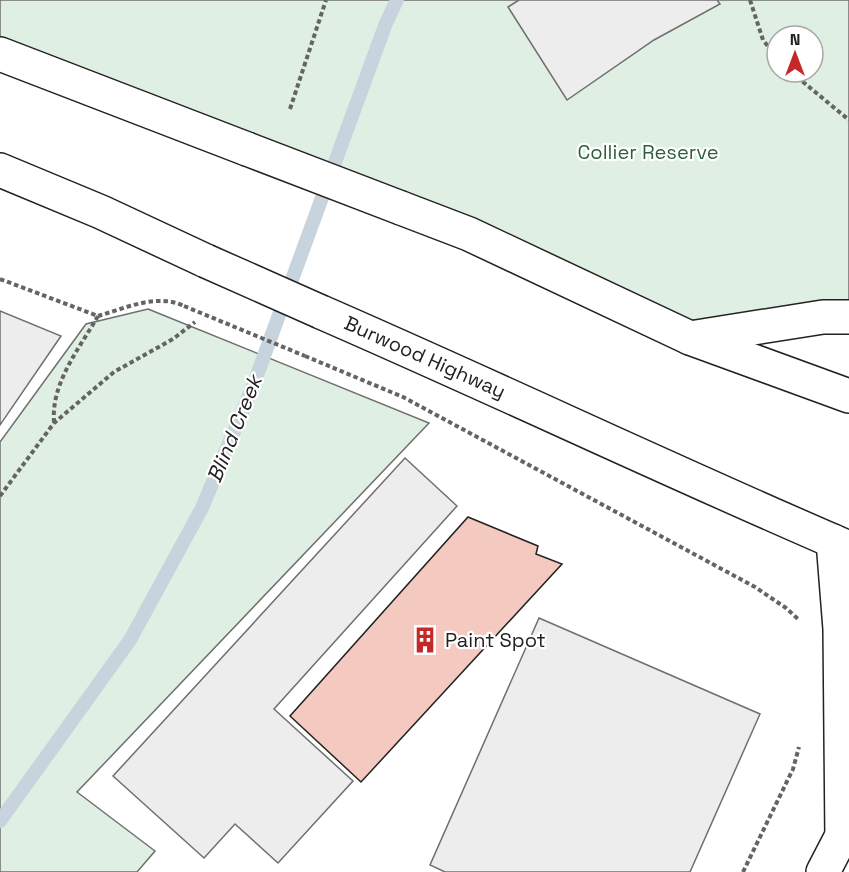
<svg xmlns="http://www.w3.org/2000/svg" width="849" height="872" viewBox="0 0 849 872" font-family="'Space Grotesk',sans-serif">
	<rect width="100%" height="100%" fill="#fff"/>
	<!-- green -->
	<g fill="#e0efe3" stroke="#6f6f6f" stroke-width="1.5" fill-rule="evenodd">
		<path d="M0,0H849V317L690,338L0,54ZM777,36H813V72H777Z"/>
		<path d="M148,309L429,423L77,792L155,851L137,872H0V442L86,324Z"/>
	</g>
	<!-- parking -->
	<g fill="#ededed" stroke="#6f6f6f" stroke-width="1.5">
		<path d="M519,0H717L720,4L654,40L567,100L508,7Z"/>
		<path d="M0,311L61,336L0,425Z"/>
		<path d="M405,458L457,506L274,709L353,781L278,863L235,824L204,858L113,776Z"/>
		<path d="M539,618L760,714L690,872H445L430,865Z"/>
	</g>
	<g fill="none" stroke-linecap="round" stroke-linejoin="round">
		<!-- stream -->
		<path stroke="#c7d3dd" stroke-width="14" d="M0,821L130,640L202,508L253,386L386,23L397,0"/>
	</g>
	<!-- building -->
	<path fill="#f3c9c0" stroke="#222" stroke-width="1.5" d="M468,517L538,546L536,554L562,564L361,782L290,716Z"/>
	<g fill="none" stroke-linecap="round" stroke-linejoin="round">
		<!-- primary casing -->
		<g stroke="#222" stroke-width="36">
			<path id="primary" d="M690,338L823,317H849"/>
		</g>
		<!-- highway casing -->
		<g stroke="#222" stroke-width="36">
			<g id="highway">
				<path d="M0,54L247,149"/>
				<path d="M0,170L101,212L206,261"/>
				<path d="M401,208L469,234L690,338L849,396"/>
				<path d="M321,312C498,389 672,472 849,548"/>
				<path d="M833,541L840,629L842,840"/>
				<path d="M823,872L849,822"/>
			</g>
		</g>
		<!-- path -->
		<g stroke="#646464" stroke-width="4" stroke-dasharray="4.5 3" stroke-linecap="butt">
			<path d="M750,0L763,40L777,58"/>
			<path d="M791,72L849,120"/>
			<path d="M290,109L326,0"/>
			<path d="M0,279L98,316C79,349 51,383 54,422"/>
			<path d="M98,316C126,308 157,293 184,306"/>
			<path d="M305,356L403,397L755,587L786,608L798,619"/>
			<path d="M0,496L54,423L114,372L173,339L195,322"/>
			<path d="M743,872L793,769L799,747"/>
		</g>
		<!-- primary -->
		<use href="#primary" stroke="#fff" stroke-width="33"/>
		<!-- highway -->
		<use href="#highway" stroke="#fff" stroke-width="33"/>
		<!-- highway-bridge casing -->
		<g stroke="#222" stroke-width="36" stroke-linecap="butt">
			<g id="highway-bridge">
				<path d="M247,149L401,208"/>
				<path d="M206,261L321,312"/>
			</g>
		</g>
		<!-- path-bridge -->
		<path stroke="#646464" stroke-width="4" stroke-dasharray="4.5 3" stroke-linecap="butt" d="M184,306L305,356"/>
		<!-- highway-bridge -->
		<use href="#highway-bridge" stroke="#fff" stroke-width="33"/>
	</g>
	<!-- icons -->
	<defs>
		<g id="building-bare" transform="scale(2.07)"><path d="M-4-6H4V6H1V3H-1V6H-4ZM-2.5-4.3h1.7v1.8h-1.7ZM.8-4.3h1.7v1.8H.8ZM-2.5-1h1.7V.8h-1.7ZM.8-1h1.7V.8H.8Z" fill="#c62828" stroke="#fff" stroke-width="2.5" paint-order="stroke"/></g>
	</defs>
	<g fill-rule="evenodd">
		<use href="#building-bare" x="425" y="640"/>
	</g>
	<g text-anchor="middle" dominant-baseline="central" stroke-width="4.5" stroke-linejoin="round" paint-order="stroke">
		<!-- park labels -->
		<g font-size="20" fill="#2f5e38" stroke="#fff">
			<text x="648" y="152">Collier Reserve</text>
		</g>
		<!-- street labels -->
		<g font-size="20" fill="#222" stroke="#fff">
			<text transform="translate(425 357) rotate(24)">Burwood Highway</text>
		</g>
		<!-- poi labels -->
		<g font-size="20" fill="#222" stroke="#fff" text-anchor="start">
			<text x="445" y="640">Paint Spot</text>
		</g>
		<!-- water labels -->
		<g font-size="21" font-style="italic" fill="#222" stroke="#fff">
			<text transform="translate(234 429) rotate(-68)">Blind Creek</text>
		</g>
	</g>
	<!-- north arrow -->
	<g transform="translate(795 54)"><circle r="28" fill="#ffffff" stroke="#a7a7a7" stroke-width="1.5"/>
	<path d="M0-4.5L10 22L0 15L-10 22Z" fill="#c62828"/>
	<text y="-9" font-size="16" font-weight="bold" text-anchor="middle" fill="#222222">N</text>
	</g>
</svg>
